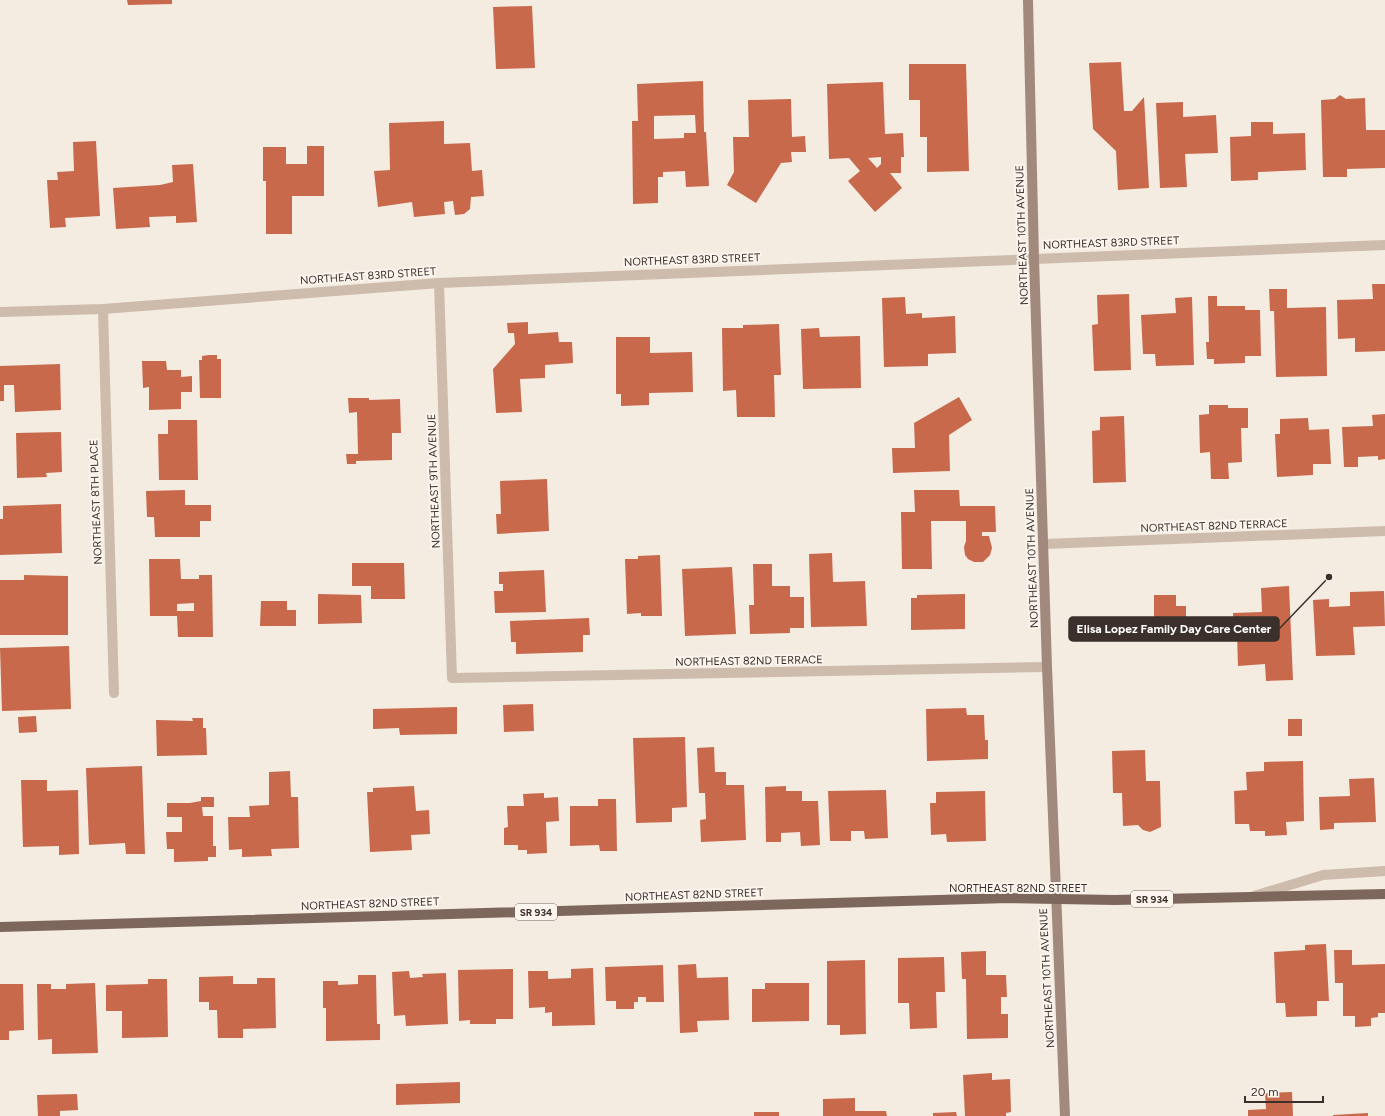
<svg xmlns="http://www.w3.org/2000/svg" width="1385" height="1116" viewBox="0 0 1385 1116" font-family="Figtree,sans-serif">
	<rect width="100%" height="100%" fill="#f4ebe1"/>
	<!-- building -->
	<g fill="#c8694b" fill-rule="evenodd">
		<path d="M127,0H172V4L128,5Z"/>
		<path d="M532,6L535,68L496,69L493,7Z"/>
		<path d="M1121,62L1124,111H1132L1144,97L1149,188L1118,190L1116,151L1093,129L1089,63Z"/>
		<path d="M909,64H966L969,171L927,172V137H920V100H909Z"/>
		<path d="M703,81L704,132H706L709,186L686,187L685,171L663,172V177H658V203L633,204L632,121H638L637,84ZM695,115L696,133H684V138L654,139V116Z"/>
		<path d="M883,82L885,134L903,133L904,157H901V173H890L902,188L875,212L848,181L860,171L849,158L829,159L827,84ZM881,157V164L877,168L868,158Z"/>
		<path d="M1340,95L1346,99L1365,98L1366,130H1385V168L1347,169V177H1323L1321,100L1335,99Z"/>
		<path d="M791,99L792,137L805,136L806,152H791L792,162L781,163L756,203L727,185L734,172L733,137H749L748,100Z"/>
		<path d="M1183,102V117L1216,115L1218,153L1185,154L1187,187L1160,188L1156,103Z"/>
		<path d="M444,121V144L470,143L472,171L482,170L484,196L471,197L470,209L464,214L455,215L453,201L444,202L445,214L414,217L412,202L378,207L374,171L390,170L389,123Z"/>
		<path d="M1251,122H1273V134L1305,133L1306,170L1258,172V180L1231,181L1230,137L1251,136Z"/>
		<path d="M96,141L100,216L65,218L66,227L50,228L47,180H58L57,172L74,171L73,142Z"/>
		<path d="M307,146H324V196H292V234H266V181H263V147H286V164H307Z"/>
		<path d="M193,164L197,222L176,223V216L149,217L150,227L116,229L113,188L160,185L173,182L172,165Z"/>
		<path d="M1372,284H1385V351L1355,352V338L1338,339L1337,300L1373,299Z"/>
		<path d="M1269,289H1287V308L1326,307L1327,376L1276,377L1274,311H1270Z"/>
		<path d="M1129,294L1131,370L1094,371L1092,325L1098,324L1097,295Z"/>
		<path d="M1208,296H1217V306H1245V310H1260L1261,356H1245V363L1214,364V359H1207L1206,342H1209Z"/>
		<path d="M905,297L906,314L922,313V318L955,316L956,353L928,354V366L884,367L882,298Z"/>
		<path d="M1192,297L1194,365L1156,366L1155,354H1143L1141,315L1176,313L1175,298Z"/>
		<path d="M528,322V334L558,332L559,342H572L573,363L545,365V378L520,379L522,412L496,413L493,369L515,344L514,333H508L507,323Z"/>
		<path d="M779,324L781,375H774L775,417H737L736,390L723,391L722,328H743V325Z"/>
		<path d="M819,328L820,337L860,336L861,388L803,389L801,329Z"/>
		<path d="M616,337H650V353L692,352L693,392L649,393V405L621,406V394H616Z"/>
		<path d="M209,355H217V359H221V398H200L199,360H202V356Z"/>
		<path d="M142,361H166L167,370H181V377L192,376V392H181V409L149,410V387L143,388Z"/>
		<path d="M60,364L61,410L15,412L14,385H4V401H0V366Z"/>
		<path d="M959,397L972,420L949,435L950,471L893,473L892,448H915L914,423Z"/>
		<path d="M348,398H369V400L400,399L401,433H392V460L356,461V464H347L346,454H358L357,412L349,413Z"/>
		<path d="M1209,405H1228V408H1248V428H1241L1242,462L1228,463L1229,479H1211L1210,452L1200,453L1199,415L1209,414Z"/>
		<path d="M1385,414V459L1378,460V456L1358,457V467H1344L1342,427L1373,426L1372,415Z"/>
		<path d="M1124,416L1126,482L1093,483L1092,431L1100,430V417Z"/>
		<path d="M1308,418L1309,430L1329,429L1331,464H1313V475L1277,477L1275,434H1280V419Z"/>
		<path d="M168,420H197L198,480H159L158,434H168Z"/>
		<path d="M61,432L62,472L46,473L47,477L17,478L16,433Z"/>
		<path d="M547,479L549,531L497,534L496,514H501L500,481Z"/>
		<path d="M185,490V505H211V521H200V537H155L154,517H147L146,491Z"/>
		<path d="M914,490H959L960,506H995L996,532H982V536H989L992,548L990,555L983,562H974L968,559L965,555L964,547L966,541V521H931L932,569H902L901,512H915Z"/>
		<path d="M61,504L62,553L0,555V519H3V506Z"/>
		<path d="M832,553L833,582L865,581L867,626L811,627L809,554Z"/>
		<path d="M660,555L662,616H641V613L627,614L625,559H638V556Z"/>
		<path d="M149,559H180L181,579H199V575H212L213,637H178L177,616H150ZM194,603V611H177V604Z"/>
		<path d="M352,563H404L405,599H371V586H352Z"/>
		<path d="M753,564H772V586H790V597H804V628H790V633L750,634L749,605H754Z"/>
		<path d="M732,567L736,634L685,636L682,569Z"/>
		<path d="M544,570L546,612L495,613L494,591H503V584H499V572Z"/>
		<path d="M24,575L68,576V635H0V580H24Z"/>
		<path d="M1289,586L1293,680L1266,681L1265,664L1238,666L1237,635H1234L1233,613L1262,612L1261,588Z"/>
		<path d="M1384,591L1385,626L1353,627L1355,655L1316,656L1313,600L1329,599V607L1350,606V592Z"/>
		<path d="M318,594L361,595L362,623L318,624Z"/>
		<path d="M965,594V629L911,630V598H917V595Z"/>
		<path d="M1154,595H1176V606H1186V633H1154Z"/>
		<path d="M261,601H287V610H296V626H260Z"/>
		<path d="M589,618L590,635H583V652L516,654V642H511L510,621Z"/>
		<path d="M69,646L71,709L2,711L0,648Z"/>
		<path d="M533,704L534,731L504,732L503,705Z"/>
		<path d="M457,707V734L400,735L399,728L373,729V709Z"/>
		<path d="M966,708L967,715H984L985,740H988V759L927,761L926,709Z"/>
		<path d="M36,716L37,732L19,733L18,717Z"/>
		<path d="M192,718H203V728H206L207,755L157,756L156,720L193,721Z"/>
		<rect x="1288" y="719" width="14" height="17"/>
		<path d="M685,737L687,807L672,808V822L636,823L633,738Z"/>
		<path d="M714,747L715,772H726V785H744L746,840L701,842L700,820L706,819L705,793H699L697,748Z"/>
		<path d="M1145,750L1146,781H1160L1161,827L1150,832L1143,830L1138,825L1123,826L1122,793H1113L1112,751Z"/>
		<path d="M1303,761L1304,821L1286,822L1287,835L1265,836V831H1250L1249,824H1235L1234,791L1247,790L1246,772L1264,771V762Z"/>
		<path d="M142,766L145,854H126L125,843L89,845L86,768Z"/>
		<path d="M290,771L291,797H298L299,848L271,849L272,856L242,857V849L229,850L228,817H250L249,806L269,805V772Z"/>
		<path d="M1374,778L1376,822L1334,823V829L1320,830L1319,797L1350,796L1349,779Z"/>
		<path d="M21,780H47V791L78,790L79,854L59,855V846L23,847Z"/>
		<path d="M414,786L416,811L429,810L430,834L411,835L412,850L370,852L367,792H373V788Z"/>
		<path d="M786,786V791H802V801H818L820,845L801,846L800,832L781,833V842H766L765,787Z"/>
		<path d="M886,790L888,838L865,839L864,831H851V841H830L828,791Z"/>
		<path d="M985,791L986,841L947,842L946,834L931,835L930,803H936V792Z"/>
		<path d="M544,793V798L558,797L559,821L546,822L547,853L527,854V850H518V845H504V828L508,827L507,806H524L523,794Z"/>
		<path d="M201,797H214V807H202L203,816H213V846H216V857H208V861L174,862V849H167L166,832H182V817H167V803H190L201,801Z"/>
		<path d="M598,799H616L617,851H600L599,845L570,846V806H598Z"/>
		<path d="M1326,944L1329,1001H1317V1016L1286,1017L1285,1003H1276L1274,952L1305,950V945Z"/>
		<path d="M1334,950H1352V965L1385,964V1013H1378V1017L1371,1018V1026L1355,1027V1016H1343V983H1335Z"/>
		<path d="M986,951V975H1006L1007,997H1001V1014H1008V1038L967,1039L966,979H962L961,952Z"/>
		<path d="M944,957L945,992H936L937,1028L910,1029L909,1003H898V958Z"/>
		<path d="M865,960L866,1034L840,1035V1025H827V961Z"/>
		<path d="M696,964L697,978L728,977L729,1020L697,1021L698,1032L680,1033L678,965Z"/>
		<path d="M663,965L664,1002H646V997H638V1002H634V1009H616V1001H606L605,967Z"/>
		<path d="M593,968L595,1025L552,1026V1012L545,1013V1007L529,1008L528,971H548V979L571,978V969Z"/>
		<path d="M513,969V1019H496V1024H470V1020L459,1021L458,970Z"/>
		<path d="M409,971L410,978L423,977L422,974L446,973L448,1024L406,1026L405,1015L394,1016L392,972Z"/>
		<path d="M358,975H376L377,1024H380V1040L326,1041V1008H323V981H338V985L358,984Z"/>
		<path d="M233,976V984H257V978H275L276,1028L243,1029V1038H218L217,1010H209V1002H199V977Z"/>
		<path d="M148,979H167L168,1037L122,1038V1011H106V985L148,984Z"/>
		<path d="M95,983L98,1053L52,1054V1039L38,1040L37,984H51V989H66V984Z"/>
		<path d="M765,983H809V1021L752,1022V989H765Z"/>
		<path d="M0,984H23L24,1030L9,1031V1040H0Z"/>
		<path d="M992,1073V1080L1010,1079L1011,1112L1006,1113V1116H965L963,1075Z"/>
		<path d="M460,1082V1103L396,1105V1084Z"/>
		<path d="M1292,1092L1293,1116H1248V1110L1266,1109L1265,1093Z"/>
		<path d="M77,1094L78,1110L60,1111V1116H38L37,1095Z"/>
		<path d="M855,1098V1111H886L887,1116H823V1099Z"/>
		<rect x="754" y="1112" width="25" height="4"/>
		<path d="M956,1112L957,1116H933V1113Z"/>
		<path d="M1368,1113V1116H1333V1115Z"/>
	</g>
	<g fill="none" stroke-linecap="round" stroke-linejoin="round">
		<!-- street -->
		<g stroke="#cdbbac" stroke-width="10">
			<path d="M439,283L452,678L1047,667"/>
			<path d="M103,309L114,693"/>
			<path d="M0,312L103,309L439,283L1385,245"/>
			<path d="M1044,544L1385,531"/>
			<path d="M1254,896L1323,875L1385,871"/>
		</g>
		<!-- secondary -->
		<path stroke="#a18a7d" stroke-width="10" d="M1028,0L1034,258L1047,667L1065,1116"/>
		<!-- primary -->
		<path stroke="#7d675c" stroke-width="10" d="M0,927L1009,898L1115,900L1385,894"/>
	</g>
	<g text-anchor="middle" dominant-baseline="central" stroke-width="4" stroke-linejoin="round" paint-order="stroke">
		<!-- shield labels -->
		<g fill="#fbf5ee" stroke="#756b66" stroke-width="1">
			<rect x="1131" y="891" width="42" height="16" rx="3"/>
			<rect x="515" y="904" width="42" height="16" rx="3"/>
		</g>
		<g font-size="10" font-weight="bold" fill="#3b302b">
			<text x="1152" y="899">SR 934</text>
			<text x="536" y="912">SR 934</text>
		</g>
		<!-- street labels -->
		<g font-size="11" fill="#3b302b" stroke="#fbf5ee">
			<text transform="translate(1022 235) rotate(-92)">NORTHEAST 10TH AVENUE</text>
			<text transform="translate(1111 243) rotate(-2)">NORTHEAST 83RD STREET</text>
			<text transform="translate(692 260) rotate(-2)">NORTHEAST 83RD STREET</text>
			<text transform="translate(368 276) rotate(-4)">NORTHEAST 83RD STREET</text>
			<text transform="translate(434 481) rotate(-92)">NORTHEAST 9TH AVENUE</text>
			<text transform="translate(96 502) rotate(-92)">NORTHEAST 8TH PLACE</text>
			<text transform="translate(1214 526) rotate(-2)">NORTHEAST 82ND TERRACE</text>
			<text transform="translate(1032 558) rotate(-92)">NORTHEAST 10TH AVENUE</text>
			<text transform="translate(749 661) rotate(-1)">NORTHEAST 82ND TERRACE</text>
			<text x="1018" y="888">NORTHEAST 82ND STREET</text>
			<text transform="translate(694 895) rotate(-2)">NORTHEAST 82ND STREET</text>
			<text transform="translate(370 904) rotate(-2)">NORTHEAST 82ND STREET</text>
			<text transform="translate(1047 978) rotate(-93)">NORTHEAST 10TH AVENUE</text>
		</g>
	</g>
	<!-- callouts -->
	<path fill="none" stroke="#3b302b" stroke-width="1.5" d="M1329 577L1279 629"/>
	<circle fill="#3b302b" stroke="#fbf5ee" stroke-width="1.5" cx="1329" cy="577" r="4"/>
	<rect fill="#3b302b" stroke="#3b302b" stroke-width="1.5" x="1069" y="617" width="210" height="24" rx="4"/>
	<g font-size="12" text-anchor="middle" font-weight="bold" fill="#fff">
		<text x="1174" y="633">Elisa Lopez Family Day Care Center</text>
	</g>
	<!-- scale -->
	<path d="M1245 1096v6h78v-6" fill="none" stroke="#3b302b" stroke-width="2"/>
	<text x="1251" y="1096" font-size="12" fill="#3b302b" stroke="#fbf5ee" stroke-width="3" paint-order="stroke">20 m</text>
</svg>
